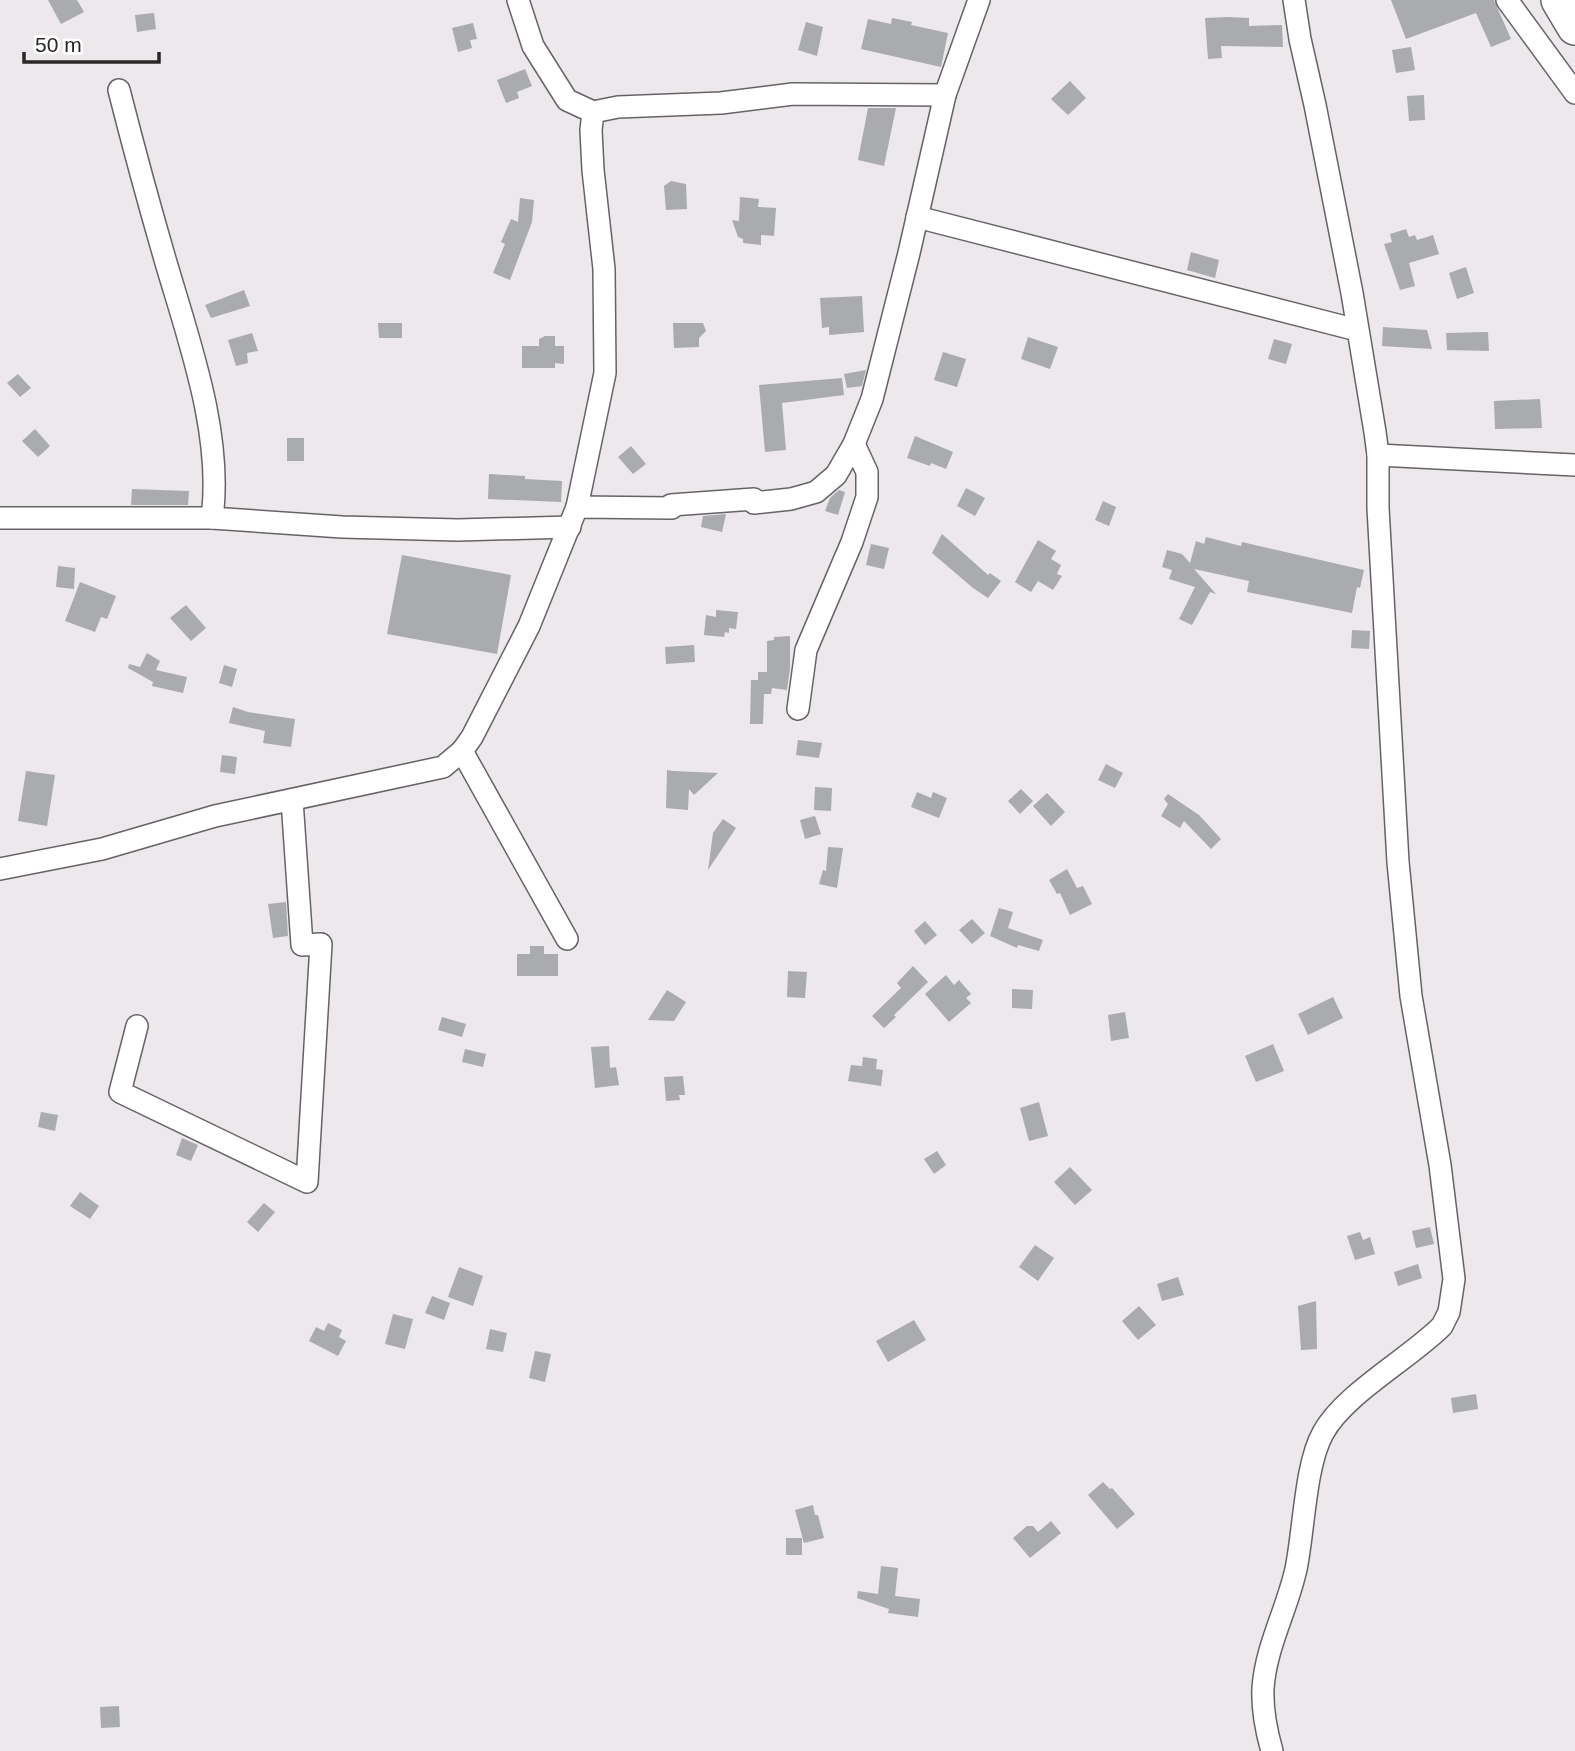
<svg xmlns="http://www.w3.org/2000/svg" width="1575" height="1751" viewBox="0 0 1575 1751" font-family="Arial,sans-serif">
	<rect width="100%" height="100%" fill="#ece8ec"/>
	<!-- building -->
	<g fill="#aaabaf">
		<path d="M48,0H77L84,12L61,24Z"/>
		<path d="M1391,0H1494L1511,39L1491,47L1476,13L1406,39Z"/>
		<path d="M154,13L156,29L137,32L135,15Z"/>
		<path d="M1227,17L1249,18V26L1282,25L1283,47L1221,46L1222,58L1208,59L1205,18Z"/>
		<path d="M892,18L912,22L911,25L948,33L941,67L861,49L868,19L891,24Z"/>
		<path d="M806,22L823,27L817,56L798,50Z"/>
		<path d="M473,23L477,39L470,40L472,48L458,52L452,28Z"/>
		<path d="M1411,47L1415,70L1396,73L1392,50Z"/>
		<path d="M525,69L532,86L517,92L519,98L506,103L497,80Z"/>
		<path d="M1070,81L1086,98L1068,115L1051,99Z"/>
		<path d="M1424,95L1425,120L1409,121L1407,96Z"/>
		<path d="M868,108H896L884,166L858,160Z"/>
		<path d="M671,181L686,184L687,209L666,210L664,186Z"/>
		<path d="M740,197L759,199L758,207L776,208L774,236L761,235V245L743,243V239L738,237L732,220L739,221Z"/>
		<path d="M520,198L534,200L532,222L510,280L493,273L505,244L501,242L511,219L518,222Z"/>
		<path d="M1406,229L1409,237L1415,235L1417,240L1433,235L1439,254L1409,263L1415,286L1400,290L1384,244L1392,242L1390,234Z"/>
		<path d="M1191,252L1219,260L1215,278L1187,270Z"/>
		<path d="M1466,267L1474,293L1457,299L1449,273Z"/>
		<path d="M244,290L250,306L211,318L205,305Z"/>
		<path d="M862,296L864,332L829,335V327L822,328L820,298Z"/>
		<path d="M378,323H402V338H379Z"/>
		<path d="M673,323H703L706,331L699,338V347L674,348Z"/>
		<path d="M1383,327L1427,330L1432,349L1382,346Z"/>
		<path d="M1488,332L1489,351L1447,350L1446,333Z"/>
		<path d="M252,333L258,351L247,353L248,363L236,366L228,340Z"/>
		<path d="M545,336H555V346H564V364L555,363V368H522V346H539V339Z"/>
		<path d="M1028,337L1058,347L1050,369L1021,359Z"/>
		<path d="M1274,339L1292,344L1286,364L1268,359Z"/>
		<path d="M943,352L966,359L957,387L934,380Z"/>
		<path d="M866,370L862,386L847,388L844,374Z"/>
		<path d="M18,374L31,388L20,397L7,383Z"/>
		<path d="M842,378L844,395L782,403L786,450L765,452L759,385Z"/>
		<path d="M1540,399L1542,428L1495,429L1494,401Z"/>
		<path d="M35,429L50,446L38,457L22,441Z"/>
		<path d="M915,436L953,452L946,469L931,463L930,466L907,458Z"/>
		<rect x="287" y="438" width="17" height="23"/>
		<path d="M631,446L646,464L633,474L618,457Z"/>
		<path d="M489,474L525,476V479L562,481L561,502L488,499Z"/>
		<path d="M966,488L985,498L975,516L957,506Z"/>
		<path d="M132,489L189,491L188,505H131Z"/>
		<path d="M839,490L845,492L838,515L825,511L830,498Z"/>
		<path d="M1103,501L1116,507L1109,526L1095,520Z"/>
		<path d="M726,514L722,532L701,527L703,516Z"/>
		<path d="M942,534L988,575L990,573L1001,581L988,598L973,588L932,553Z"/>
		<path d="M1206,537L1241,546L1242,542L1364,570L1360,588L1357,587L1352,613L1247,592L1249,581L1194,569L1216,594L1210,592L1192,625L1179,619L1195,587L1169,579L1172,570L1162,567L1167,550L1182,554L1190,563L1196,541L1204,544Z"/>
		<path d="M1038,540L1056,551L1051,559L1061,565L1057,574L1062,576L1053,590L1038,581L1031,592L1015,582Z"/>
		<path d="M871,544L889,548L884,569L866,565Z"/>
		<path d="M402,555L511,575L497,654L387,634Z"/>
		<path d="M58,566L75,568L74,589L56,587Z"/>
		<path d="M80,582L116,596L107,619L101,617L95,632L65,621Z"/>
		<path d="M186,605L206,628L191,641L170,618Z"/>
		<path d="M716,610L738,612L736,629L729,628V633L725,632L724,637L704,635L706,615L716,617Z"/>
		<path d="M1352,630L1370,631L1369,649L1351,648Z"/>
		<path d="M790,636V668L787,690L772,688L771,694H764L763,724H750L751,680H758V672H767V641L774,640V637Z"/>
		<path d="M694,645L695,662L666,664L665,647Z"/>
		<path d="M147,653L160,661L156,670L187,677L183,693L152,686L153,682L128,668L129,664L140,667Z"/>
		<path d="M224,665L237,669L232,687L219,683Z"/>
		<path d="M233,707L248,712L295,719L291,747L263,743L265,731L229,723Z"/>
		<path d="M798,740L822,743L819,758L796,755Z"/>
		<path d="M222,755L237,757L235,774L220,772Z"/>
		<path d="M1106,764L1123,773L1115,788L1098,780Z"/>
		<path d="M667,770L673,771L718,773L694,795L689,789L688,810L666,808Z"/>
		<path d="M26,771L55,775L47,826L18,821Z"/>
		<path d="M815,787L832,788L831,811L814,810Z"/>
		<path d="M1021,789L1033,801L1020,814L1008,801Z"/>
		<path d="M917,792L931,798L933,792L947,798L939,818L911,807Z"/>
		<path d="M1047,793L1065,812L1051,826L1033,806Z"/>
		<path d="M1168,794L1199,815L1221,839L1211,849L1184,821L1180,828L1161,816L1168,804L1164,799Z"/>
		<path d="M815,816L821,834L805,839L800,820Z"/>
		<path d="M723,819L736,828L708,870L713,833Z"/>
		<path d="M828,847L843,848L837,888L819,884L823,870L826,871Z"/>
		<path d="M1067,869L1077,888L1083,886L1092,904L1070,915L1060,893L1057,894L1049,880Z"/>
		<path d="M286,902L288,936L273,938L268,904Z"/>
		<path d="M999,908L1013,912L1008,928L1043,940L1039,951L1018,945L1017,948L990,936Z"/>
		<path d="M972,919L985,933L972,944L959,930Z"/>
		<path d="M925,921L937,935L925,945L914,931Z"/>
		<path d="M530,946H544V954H558V976H517V954H530Z"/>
		<path d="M913,966L928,982L894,1015L896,1017L884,1028L872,1016L901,988L897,983Z"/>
		<path d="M788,971L807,972L805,998L787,997Z"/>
		<path d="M946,975L954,985L959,980L971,994L966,998L971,1003L949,1022L925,994Z"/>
		<path d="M1012,989L1033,990L1032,1009L1012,1008Z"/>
		<path d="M667,990L686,1002L674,1021L648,1020Z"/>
		<path d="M1333,997L1343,1018L1308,1035L1298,1014Z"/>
		<path d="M1125,1012L1129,1038L1111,1041L1108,1015Z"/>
		<path d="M442,1017L466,1024L462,1037L438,1030Z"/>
		<path d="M1273,1044L1284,1071L1256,1082L1245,1056Z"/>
		<path d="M609,1046L610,1068L616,1067L619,1085L595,1088L591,1047Z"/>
		<path d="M465,1049L486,1054L483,1067L462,1062Z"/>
		<path d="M863,1057L877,1059L876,1069L883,1070L881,1086L848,1081L851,1065L862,1066Z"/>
		<path d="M683,1076L685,1095H679L680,1100L666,1101L664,1077Z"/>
		<path d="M1039,1102L1048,1136L1029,1141L1020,1108Z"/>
		<path d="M41,1112L58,1115L55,1131L38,1127Z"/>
		<path d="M182,1138L198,1145L191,1161L176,1155Z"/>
		<path d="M937,1151L946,1165L934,1174L924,1159Z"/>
		<path d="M1070,1167L1092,1190L1075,1205L1054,1182Z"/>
		<path d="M80,1192L99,1206L90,1219L70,1206Z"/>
		<path d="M264,1203L275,1212L258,1232L247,1222Z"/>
		<path d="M1430,1227L1434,1244L1416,1248L1412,1231Z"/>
		<path d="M1360,1232L1363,1240L1370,1237L1375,1254L1355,1260L1347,1236Z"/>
		<path d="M1035,1245L1054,1258L1038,1281L1019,1267Z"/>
		<path d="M1418,1264L1422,1278L1398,1286L1394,1272Z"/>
		<path d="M459,1267L483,1276L473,1306L448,1297Z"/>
		<path d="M1178,1277L1184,1295L1162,1301L1157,1284Z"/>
		<path d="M432,1296L450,1303L444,1320L425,1313Z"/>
		<path d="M1316,1301L1317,1349L1301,1350L1298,1306Z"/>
		<path d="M1139,1306L1156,1325L1138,1340L1122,1321Z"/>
		<path d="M393,1314L413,1319L405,1349L385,1344Z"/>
		<path d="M914,1320L926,1340L888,1362L876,1341Z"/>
		<path d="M328,1323L342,1330L339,1337L346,1341L338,1356L309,1341L316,1327L324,1331Z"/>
		<path d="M490,1329L507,1333L503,1352L486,1349Z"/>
		<path d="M535,1351L551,1354L545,1382L529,1378Z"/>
		<path d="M1476,1394L1478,1409L1453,1413L1451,1398Z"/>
		<path d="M1103,1482L1110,1489L1112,1488L1135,1514L1117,1529L1088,1495Z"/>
		<path d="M813,1505L815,1515H818L824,1538L804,1543L795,1510Z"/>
		<path d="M1051,1521L1061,1533L1030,1558L1013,1538L1027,1526H1033L1038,1532Z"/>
		<rect x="786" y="1538" width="16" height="17"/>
		<path d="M881,1566L898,1568L895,1596L920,1599L918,1617L888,1613L889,1609L857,1598L858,1591L878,1594Z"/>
		<path d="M119,1706L120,1727L101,1728L100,1707Z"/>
	</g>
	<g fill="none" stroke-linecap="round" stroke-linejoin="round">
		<!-- minor casing -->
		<g stroke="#666366" stroke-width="24">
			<g id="minor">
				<path d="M518,0L533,46L567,100L593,112L591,130L593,170L604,269L605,373L577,507"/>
				<path d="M1507,0L1575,93"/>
				<path d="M119,90C134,149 150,208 167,266C190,344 223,436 212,518L342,527L458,530L570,527"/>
				<path d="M593,112L618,107L721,103L793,94L945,95"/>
				<path d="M917,217L1357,330"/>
				<path d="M1378,455L1575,465"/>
				<path d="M0,518H212"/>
				<path d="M798,709L806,650L852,542L867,497V472L854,444"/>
				<path d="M462,751L567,939"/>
				<path d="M0,869L102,849L215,816L443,767L462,751L472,737L529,626L577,507L672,508L671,505L754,499V503L791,499L816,492L836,475L854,444L872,399L909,253L945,95L979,0"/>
				<path d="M137,1026L120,1092L307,1182L321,944L302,945L292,800"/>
				<path d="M1272,1751C1266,1730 1262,1710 1263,1688C1266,1646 1287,1610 1296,1569C1304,1531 1305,1465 1323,1433C1344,1394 1409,1359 1442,1326L1449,1312L1454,1279L1440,1165L1411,996L1398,862L1378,508V455L1375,432L1352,293L1315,105L1300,39L1294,0"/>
			</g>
		</g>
		<!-- trunk casing -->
		<g stroke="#666366" stroke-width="38">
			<path id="trunk" d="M1559,0L1575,27"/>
		</g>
		<!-- minor -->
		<use href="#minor" stroke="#fff" stroke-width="21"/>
		<!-- trunk -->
		<use href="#trunk" stroke="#fff" stroke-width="35"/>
	</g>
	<!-- scale -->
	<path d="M24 52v10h135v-10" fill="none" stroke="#282728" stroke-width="3.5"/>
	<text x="35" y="52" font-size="21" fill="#282728" stroke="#ffffff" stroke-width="5" paint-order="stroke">50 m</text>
</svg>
